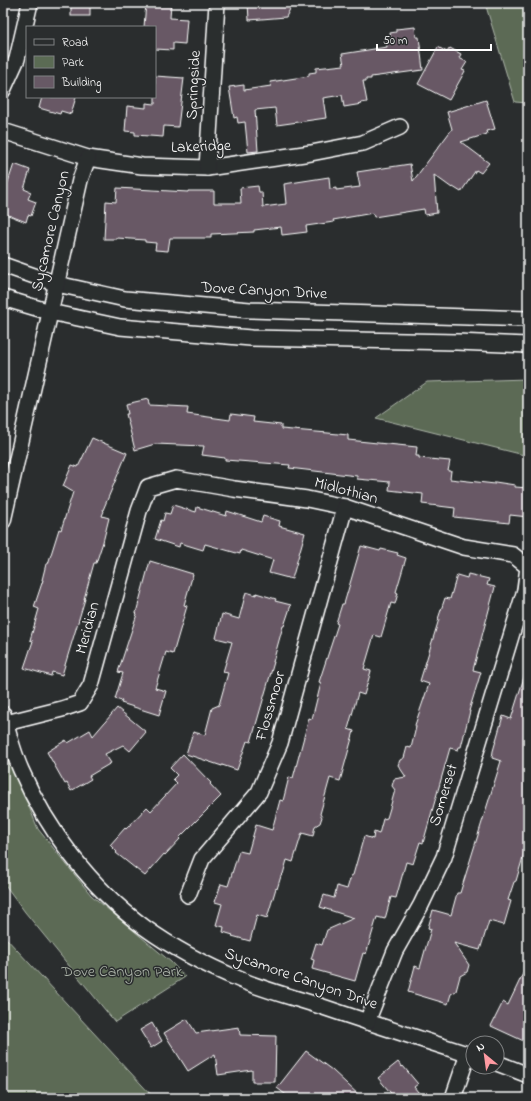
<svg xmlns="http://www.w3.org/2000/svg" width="531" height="1101" viewBox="0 0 531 1101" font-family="'Indie Flower',sans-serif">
	<rect width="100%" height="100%" fill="#2a2d2e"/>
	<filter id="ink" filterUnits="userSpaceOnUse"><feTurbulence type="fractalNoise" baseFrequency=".025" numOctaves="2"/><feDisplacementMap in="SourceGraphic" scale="8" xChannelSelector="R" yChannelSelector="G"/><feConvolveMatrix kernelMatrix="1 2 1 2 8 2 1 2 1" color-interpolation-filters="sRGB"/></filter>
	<g filter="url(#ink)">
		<!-- green -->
		<g fill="#5b6b54" stroke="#adb5aa">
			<path d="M485,3H528V103L515,102Z"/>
			<path d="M528,379V456L376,418L427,382Z"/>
			<path d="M3,743L38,829L91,895L171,962L185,977L115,1022L25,912L3,882Z"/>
			<path d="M3,932L5,937L154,1098H3Z"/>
		</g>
		<!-- building -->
		<g fill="#675965" stroke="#fff">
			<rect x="71" y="3" width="19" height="13"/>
			<path d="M146,3H171L170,18L187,19L185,44L173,43V50L155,49V27H144Z"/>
			<path d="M248,3H293L286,17L249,20Z"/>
			<path d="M415,27L416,37H419L423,70L371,77V79H366V81H363L367,102L361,103L362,104L344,107L342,95L323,98L326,118L277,125L275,108L255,110L258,151L248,152L245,122L238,123L237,117L234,118L229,87L244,85V90L271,86L270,82L309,76V73L316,72V68L344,65L342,54L387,47L386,40L391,39L390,33L396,32V29Z"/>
			<path d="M438,47L447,52L450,48L461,54L459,58L467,62L462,70L465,71L449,100L418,84Z"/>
			<path d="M155,76L184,78L178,127L164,126L163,137L135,135V132L125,131L127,106L146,108V103L155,104Z"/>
			<path d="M42,97H76L71,114L61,111L60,114L39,108Z"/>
			<path d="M486,100L495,129L486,131L487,134L461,142L489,163L481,173L476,170L461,192L453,187L452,188L434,175L437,213L425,215L424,209L374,217L373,213L333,220L334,222L306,226L307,232L282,235L281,227L254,230V232L211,234V238H170L168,251L155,250L156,243L145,242V240L117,238V239H104L106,201L116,202L117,188L188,192V191H214V203H241L240,188L258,186L259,192H262L263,207L286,204L284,184L329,177L330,189L336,188V190L360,187L357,172L410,164L413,181L452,129L447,112Z"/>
			<path d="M14,164L30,170L24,189L31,192L28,199L36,202L31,216L28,215L26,222L3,213V197Z"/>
			<path d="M148,399L149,405L188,407L187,414L230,420L231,414L254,417L253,422L281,425V429L328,433L348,435V440L417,447L416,456H419V458L450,461L448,471H451L450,479L495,484V482L515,485V487L528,488V517L510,515L509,523L454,517L455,508L422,504L423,494L389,490L390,482L357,479V476L289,468L290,465L225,460V458L202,455L204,446L155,444L135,450L126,414H128L126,404Z"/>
			<path d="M92,438L127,453L103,510L104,511L102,516L109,518L103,542L96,563H94L84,599H85L62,675L52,672L51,676L24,668L33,641L30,640L39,609L34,607L43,580H42L46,564H48L59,529L61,530L73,492L63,486L72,465L78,467Z"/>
			<path d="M173,505L196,512L197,507L226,516L227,511L261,522L263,516L280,521L279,526L305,533L292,579L269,573L273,560L241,550L240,554L205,544L203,550L180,543L179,547L155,539L161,520L163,521L165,513L170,514Z"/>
			<path d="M361,546L380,551L381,549L398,553L397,555L406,558L396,592L398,593L395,604L391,603L381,637L374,635L364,669L371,671L364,695L358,693L348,729L354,731L340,781L330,778L320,814L322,817L320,823L315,826L313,836L302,833L293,862L287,860L283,874L281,876L277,889L276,888L267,918L257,915L250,941L232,936L233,935L223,932L224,927L216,925L222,904L215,902L221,884L228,886L239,851L248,853L256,825L272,830L280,800L283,801L289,777L293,778L309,718L312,719L321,683L319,682L338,624L336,623L342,604H344Z"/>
			<path d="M150,561L193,574L184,605L187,606L173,654L166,652L155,688L166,691L159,715L121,703L122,701L115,699L123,673L118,672L137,614L136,613Z"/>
			<path d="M468,574L489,579L487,585L495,587L473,670L481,672L469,711H470L461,747H459L458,750L450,748L423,843L420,842L413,864L406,862L396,898L391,897L385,919L377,917L366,954L363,953L355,981L312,969L314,960L311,959L316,943L322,945L327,930L354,918L320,907L324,895L334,898L337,886L347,889L351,876L353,875L364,836L373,839L374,832L379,834L383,819L387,818L390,808L395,790L392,786L394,779L406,777L398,765L400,760L404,758L407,747L411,748L416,727L415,725L429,684L420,681L439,619H438L445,598L450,599L457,575L467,578Z"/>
			<path d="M246,592L256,595V593L276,599L275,601L291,605L284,626H283L273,662H274L251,742L247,741L237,770L222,765V766L186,754L193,732L205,735L212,708L219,705L228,673L223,672L232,642L216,638L222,614L239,619Z"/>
			<path d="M525,674H528V840L516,881L514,882L508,900L511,901L504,925L489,921L480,950L454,943L469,965L467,972L460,976L456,991L451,994L448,1004L408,992L415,966L420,968L431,929L428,928L433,910L451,915L457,893H460L501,761L492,758L493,751L503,716L511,719Z"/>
			<path d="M117,708L146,732L130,751L123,745L105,754L111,763L89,776L91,779L71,791L67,783L65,784L47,752L66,740L68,743L90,730L93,736Z"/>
			<path d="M183,754L211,783L210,784L221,796L179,838L180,839L165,855L164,854L145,876L116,853L117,852L110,845L125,828L126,829L147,807L151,811L177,783L173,779L177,775L170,768Z"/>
			<path d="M528,963V1043L491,1026L503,1002L508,1005Z"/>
			<path d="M187,1019L196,1033L239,1027L240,1035L276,1036L275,1082H252V1070L218,1075L215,1054L188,1071L164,1033Z"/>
			<path d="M152,1023L162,1041L151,1048L140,1030Z"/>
			<path d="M306,1051L332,1070L362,1098H290L277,1088Z"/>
			<path d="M398,1062L402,1067L403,1066L418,1084L414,1087L423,1098H395L378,1078Z"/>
		</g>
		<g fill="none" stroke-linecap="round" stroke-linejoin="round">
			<!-- street casing -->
			<g stroke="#fff" stroke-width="18">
				<g id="street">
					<path d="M3,90L17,59L30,3"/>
					<path d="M3,131L88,158L142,166L207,168L311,153L363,143L400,127"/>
					<path d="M207,168L217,3"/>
					<path d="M3,265L57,284L125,299L250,310L528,319"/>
					<path d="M3,298L50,312L120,327L251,338L457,342L528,345"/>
					<path d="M3,521L80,180L88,158"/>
					<path d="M3,714C8,733 13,752 21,770C47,830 91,888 144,927C173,948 207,966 241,980C267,991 296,998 323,1007C373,1024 423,1040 473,1056"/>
					<path d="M6,723L62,709L80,703L91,685L139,511L148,487L176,479L234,489L307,499L345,507L464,547L513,555L528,567L525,590L444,857L421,905L395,951L367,1022"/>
					<path d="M188,895L202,859L259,792L280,743L345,507"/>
					<path d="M497,1063L528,1075"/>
					<path d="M453,1098L468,1054"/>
				</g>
			</g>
			<!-- street -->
			<use href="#street" stroke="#2a2d2e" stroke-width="15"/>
		</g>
	</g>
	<g text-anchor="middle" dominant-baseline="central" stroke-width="3" stroke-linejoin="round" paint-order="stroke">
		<!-- street labels -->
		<g font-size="16" fill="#fff" stroke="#2a2d2e">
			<text transform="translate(194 85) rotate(-87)">Springside</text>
			<text transform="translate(201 147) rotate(-2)">Lakeridge</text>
			<text transform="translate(51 231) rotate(-77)">Sycamore Canyon</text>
			<text transform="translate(264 291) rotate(3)">Dove Canyon Drive</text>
			<text transform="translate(346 491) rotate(15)">Midlothian</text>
			<text transform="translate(88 628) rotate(-75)">Meridian</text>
			<text transform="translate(271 706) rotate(-74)">Flossmoor</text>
			<text transform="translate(444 795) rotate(-73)">Somerset</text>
			<text transform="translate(301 979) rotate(19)">Sycamore Canyon Drive</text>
		</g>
		<!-- park labels -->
		<g font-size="16" fill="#adb5aa" stroke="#2a2d2e">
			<text x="122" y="972">Dove Canyon Park</text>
		</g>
	</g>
	<!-- margin -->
	<rect width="531" height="1101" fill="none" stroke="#2a2d2e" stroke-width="16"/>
	<rect x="8" y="8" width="515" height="1085" fill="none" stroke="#fff" stroke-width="1.5" filter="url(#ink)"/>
	<!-- legend -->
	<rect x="26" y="26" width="130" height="72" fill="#2a2d2e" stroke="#7f8182"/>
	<rect x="34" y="39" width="20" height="6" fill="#2a2d2e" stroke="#7f8182"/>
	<text x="62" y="46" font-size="12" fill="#ffffff">Road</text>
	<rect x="34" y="56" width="20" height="12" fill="#5b6b54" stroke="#7f8182"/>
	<text x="62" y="66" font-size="12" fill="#ffffff">Park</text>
	<rect x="34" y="76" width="20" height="12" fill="#675965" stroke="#7f8182"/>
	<text x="62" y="86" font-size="12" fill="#ffffff">Building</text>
	<!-- north arrow -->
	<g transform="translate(485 1055) rotate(331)"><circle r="19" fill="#2a2d2e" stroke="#7f8182"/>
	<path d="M0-3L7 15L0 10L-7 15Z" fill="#ff9aa2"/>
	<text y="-6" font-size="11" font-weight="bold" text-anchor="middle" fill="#ffffff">N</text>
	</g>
	<!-- scale -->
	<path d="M377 44v6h114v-6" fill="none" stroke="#ffffff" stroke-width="2"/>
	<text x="383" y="44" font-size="12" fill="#ffffff" stroke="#2a2d2e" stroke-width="3" paint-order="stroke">50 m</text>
</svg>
